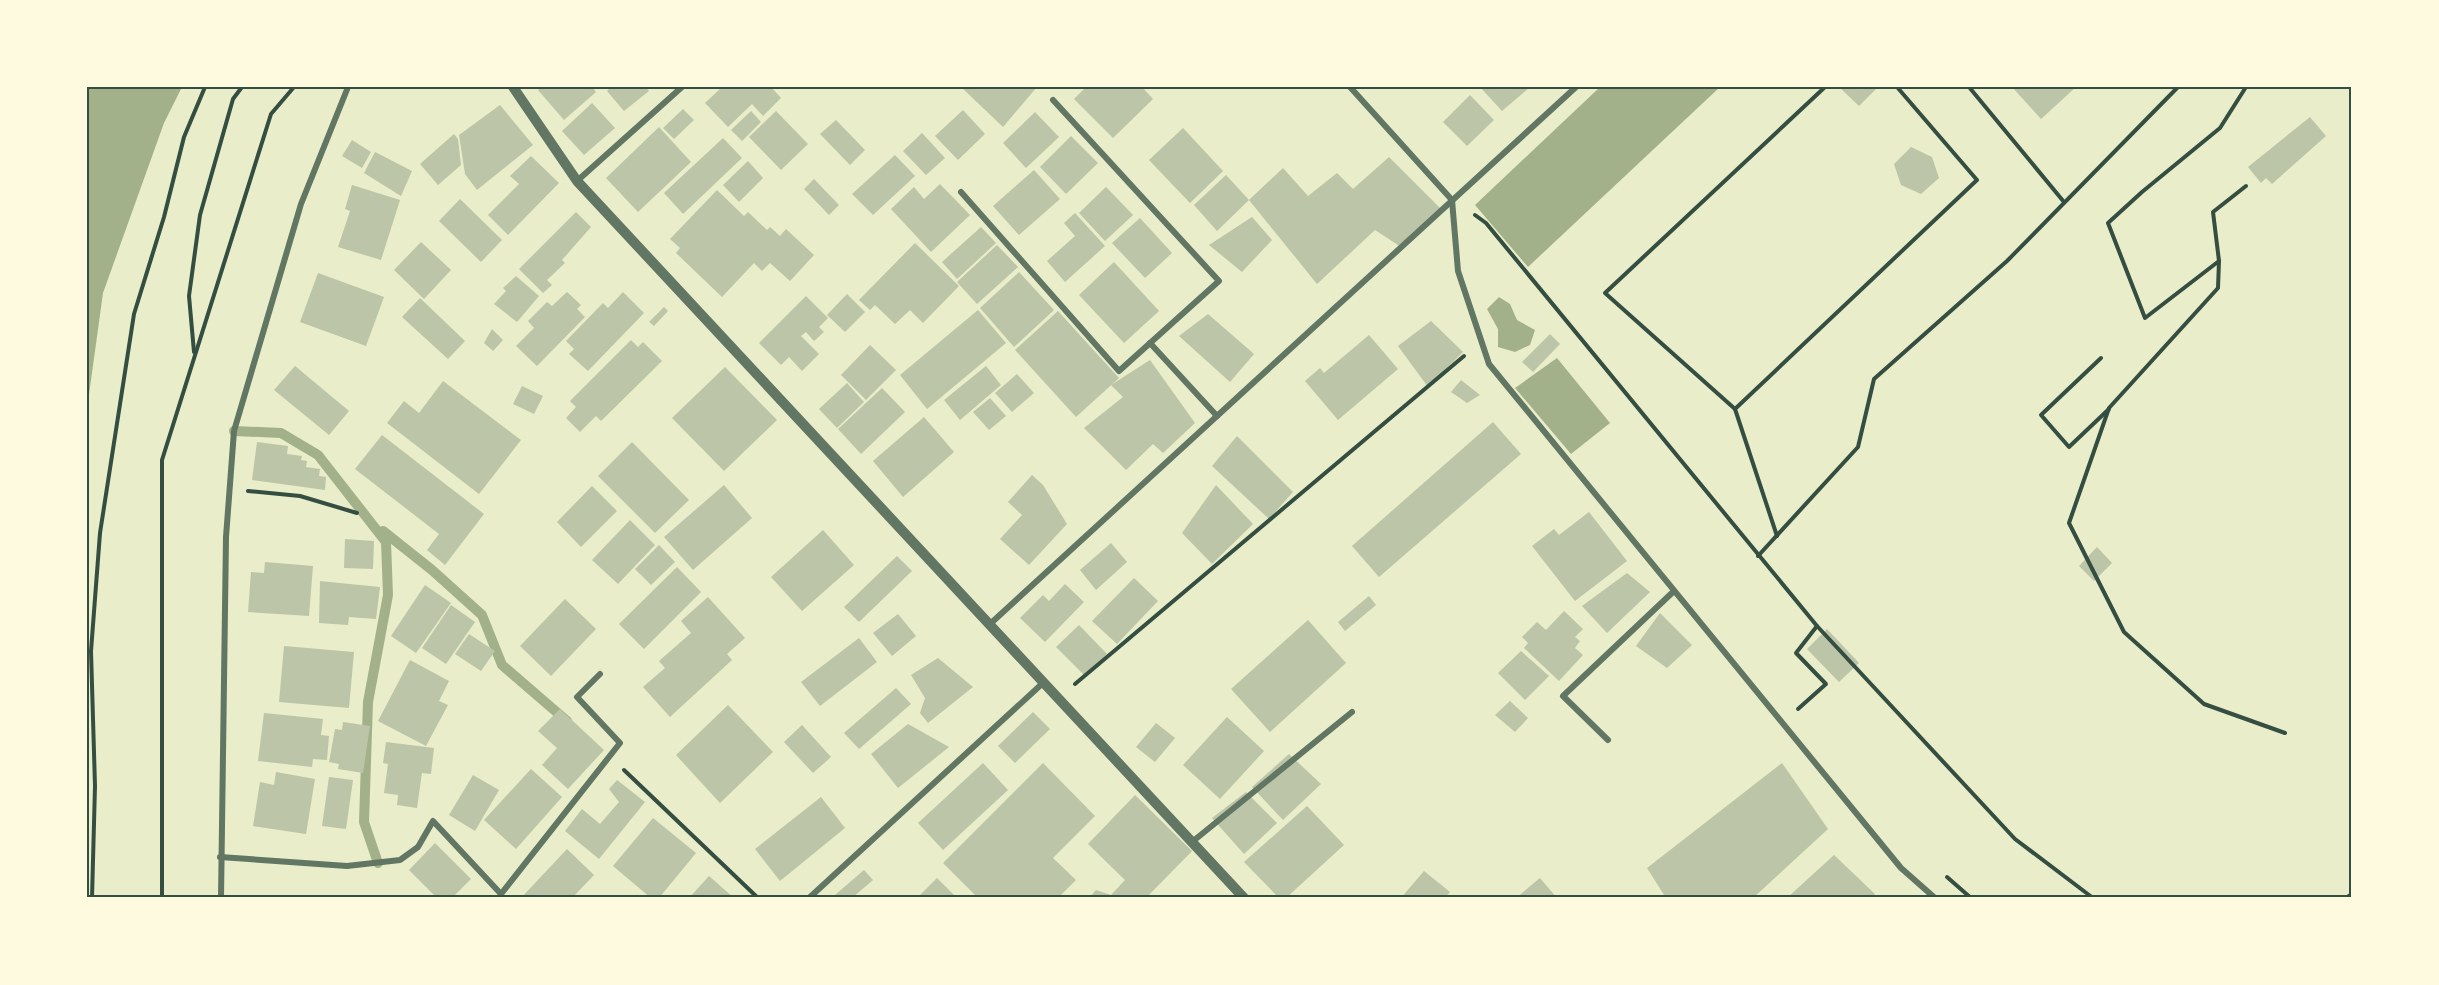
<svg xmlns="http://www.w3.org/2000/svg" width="2439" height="985" viewBox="0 0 2439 985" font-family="Cabin,sans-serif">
	<rect width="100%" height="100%" fill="#e9edc9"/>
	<!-- water -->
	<g fill="#a3b18a">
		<path d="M87,87H182L164,123L103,293L87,409Z"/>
		<path d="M1600,87H1720L1528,267L1475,205Z"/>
		<path d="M1499,297L1510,304L1517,320L1535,330L1530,345L1515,352L1498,347V329L1487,309Z"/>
		<path d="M1557,358L1610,423L1571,454L1515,388Z"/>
	</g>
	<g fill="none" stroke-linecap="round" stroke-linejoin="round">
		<!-- stream -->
		<g stroke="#a3b18a" stroke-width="10">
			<path d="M234,431L281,433L318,455L386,542L388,595L368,702L364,822L378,863"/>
			<path d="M383,531L432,570L482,615L502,665L567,721"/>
		</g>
	</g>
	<!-- building -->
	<g fill="#bcc5a7">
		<path d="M542,87H592L596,92L564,120L538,90Z"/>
		<path d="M611,87H646L649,91L624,111L607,91Z"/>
		<path d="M722,87H771L781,98L763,116L752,104L728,127L705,103Z"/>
		<path d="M961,87H1037L1003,127Z"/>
		<path d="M1086,87H1142L1153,99L1113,138L1074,99Z"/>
		<path d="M1480,87H1530L1502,111Z"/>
		<path d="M1839,87H1878L1859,106Z"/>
		<path d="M2012,87H2076L2041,119Z"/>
		<path d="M1470,95L1494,120L1467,146L1443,122Z"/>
		<path d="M592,103L615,128L584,155L562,131Z"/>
		<path d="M500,105L533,145L477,190L465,174L459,135Z"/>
		<path d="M683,109L694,120L674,139L663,128Z"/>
		<path d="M963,110L985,134L958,160L935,136Z"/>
		<path d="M751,111L761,122L742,141L731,130Z"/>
		<path d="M776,111L808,144L781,170L749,137Z"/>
		<path d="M1035,112L1059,137L1026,168L1003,143Z"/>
		<path d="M2310,117L2326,136L2272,184L2266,178L2261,183L2248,167Z"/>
		<path d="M836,120L865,150L850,165L820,134Z"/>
		<path d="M659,127L691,162L638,212L606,178Z"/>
		<path d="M1183,128L1223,171L1190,203L1149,160Z"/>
		<path d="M922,133L945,158L926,175L903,151Z"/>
		<path d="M454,134L458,139L461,165L438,185L420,164Z"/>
		<path d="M1071,136L1098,163L1066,194L1040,167Z"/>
		<path d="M723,138L742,158L683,214L664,193Z"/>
		<path d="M352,140L371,152L362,168L342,156Z"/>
		<path d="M1911,147L1932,157L1939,178L1921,194L1901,185L1894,164Z"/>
		<path d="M375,152L412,171L401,196L364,173Z"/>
		<path d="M895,155L915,176L873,215L852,194Z"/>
		<path d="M531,156L559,183L508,235L488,215L519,184L510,176Z"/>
		<path d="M1389,157L1442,210L1401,247L1375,230L1317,284L1249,200L1283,168L1308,196L1337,173L1353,189Z"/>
		<path d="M748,161L763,178L739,202L723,185Z"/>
		<path d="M1034,170L1060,199L1019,235L993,206Z"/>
		<path d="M1226,175L1249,200L1217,231L1194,205Z"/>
		<path d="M814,179L839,205L829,215L804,189Z"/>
		<path d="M940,184L970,215L931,252L891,209L914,187L924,199Z"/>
		<path d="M352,185L400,200L381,260L338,247L350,211L345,209Z"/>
		<path d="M1106,187L1133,215L1105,241L1079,213Z"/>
		<path d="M717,190L744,216L748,212L767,230L770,227L780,236L786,229L814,255L790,281L770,263L762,271L754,263L722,297L676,253L680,248L670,239Z"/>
		<path d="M460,199L502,240L481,262L439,221Z"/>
		<path d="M576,212L591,227L562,260L565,263L547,280L552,285L543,293L519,269Z"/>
		<path d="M1075,213L1105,246L1065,282L1047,261L1075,236L1064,223Z"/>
		<path d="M1252,217L1272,240L1242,272L1209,245Z"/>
		<path d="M1140,218L1172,253L1145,278L1112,243Z"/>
		<path d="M981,227L996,243L957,279L942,262Z"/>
		<path d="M421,242L451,270L424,299L394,270Z"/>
		<path d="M915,243L959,286L923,323L910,310L895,324L875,305L870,310L859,300Z"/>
		<path d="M997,245L1018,267L977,304L957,282Z"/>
		<path d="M1114,262L1159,311L1124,343L1079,295Z"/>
		<path d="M1019,272L1054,310L1014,347L980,308Z"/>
		<path d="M318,273L384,297L366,346L300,322Z"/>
		<path d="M516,276L539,296L517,322L494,304L506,291L503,288Z"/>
		<path d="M567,292L581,305L577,309L585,317L537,366L516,346L534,328L528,321L547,302L552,306Z"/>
		<path d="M623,292L644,313L588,371L569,354L574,349L566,341L603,303L608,308Z"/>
		<path d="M847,294L865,312L845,332L827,315Z"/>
		<path d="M806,296L828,318L819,327L824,332L814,341L806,332L801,336L819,354L802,371L789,357L781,365L759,343Z"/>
		<path d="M420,298L465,341L448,359L402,317Z"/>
		<path d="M664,307L668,311L654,326L649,322Z"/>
		<path d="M978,310L1006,343L927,409L900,375Z"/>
		<path d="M1058,311L1119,378L1076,417L1015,350Z"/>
		<path d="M1208,314L1254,354L1230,382L1179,336Z"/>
		<path d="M1431,321L1463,352L1428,387L1398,346Z"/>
		<path d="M492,329L503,340L493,351L484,343Z"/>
		<path d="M1550,334L1560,344L1533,372L1522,362Z"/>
		<path d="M1369,335L1398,369L1338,420L1305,381L1320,368L1324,373Z"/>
		<path d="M631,340L638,347L643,342L662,361L601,421L596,416L580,432L566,418L576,407L570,401Z"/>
		<path d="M870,345L896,370L866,400L841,375Z"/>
		<path d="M1150,360L1195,423L1163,453L1153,444L1126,470L1084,428L1123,397L1111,385Z"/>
		<path d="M295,366L349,411L329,435L274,390Z"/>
		<path d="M986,366L1001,385L960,420L944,400Z"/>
		<path d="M725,367L777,420L724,471L672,418Z"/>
		<path d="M1017,374L1034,393L1012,412L995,393Z"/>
		<path d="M1461,380L1480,395L1467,403L1451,392Z"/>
		<path d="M443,381L521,440L479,494L387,423L404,401L419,413Z"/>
		<path d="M847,383L864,402L837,428L819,409Z"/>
		<path d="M522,386L543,396L534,414L513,404Z"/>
		<path d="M882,388L905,412L861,454L838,429Z"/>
		<path d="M990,398L1006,416L989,430L973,412Z"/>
		<path d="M924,417L954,452L903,497L873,461Z"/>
		<path d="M1493,422L1521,454L1379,577L1352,546Z"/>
		<path d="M382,435L484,514L445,565L427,550L439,534L355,469Z"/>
		<path d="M1237,436L1293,492L1269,519L1212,466Z"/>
		<path d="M257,442L288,446L287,454L302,456L301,460L307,461L306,467L320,469L319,476L326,477L325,490L252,480Z"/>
		<path d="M632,442L689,500L655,533L598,476Z"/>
		<path d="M1032,475L1043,485L1067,524L1029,565L1000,539L1022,515L1008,502Z"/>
		<path d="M724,485L752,518L693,570L664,537Z"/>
		<path d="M1216,485L1253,524L1212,564L1182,533Z"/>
		<path d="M592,486L617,511L581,547L557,522Z"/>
		<path d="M1589,512L1627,561L1575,601L1532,546L1554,529L1559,535Z"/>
		<path d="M630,520L655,545L618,584L592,560Z"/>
		<path d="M823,530L854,565L802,611L771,577Z"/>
		<path d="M345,539L374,541L373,569L344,568Z"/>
		<path d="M1111,543L1127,562L1096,590L1080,570Z"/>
		<path d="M659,545L675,562L651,585L635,569Z"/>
		<path d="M2097,547L2112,563L2094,581L2079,566Z"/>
		<path d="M897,556L912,571L859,622L844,607Z"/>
		<path d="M265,562L313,566L309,616L248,612L251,572L264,573Z"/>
		<path d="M677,567L701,592L644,649L619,624Z"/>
		<path d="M1627,573L1650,592L1607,633L1582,606Z"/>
		<path d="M1134,578L1158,601L1117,644L1092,621Z"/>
		<path d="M320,581L380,587L376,619L349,617L348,625L319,623Z"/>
		<path d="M1065,584L1084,602L1045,642L1020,618L1043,595L1049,601Z"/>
		<path d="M425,585L451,603L416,653L391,636Z"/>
		<path d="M1369,596L1376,605L1345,631L1338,622Z"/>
		<path d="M708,597L745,638L727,654L732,660L670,717L643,687L665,668L659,661L691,633L681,621Z"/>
		<path d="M565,599L596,629L551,676L520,646Z"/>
		<path d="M451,605L475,622L446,664L422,648Z"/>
		<path d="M1564,611L1583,629L1575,637L1580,641L1575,648L1583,655L1559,681L1524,648L1528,643L1522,637L1537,622L1546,630Z"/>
		<path d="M1660,613L1692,645L1667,668L1636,646Z"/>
		<path d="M898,614L916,636L892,656L873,633Z"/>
		<path d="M1308,620L1346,663L1270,732L1231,689Z"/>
		<path d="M1079,625L1107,654L1085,676L1056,647Z"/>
		<path d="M1827,629L1859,663L1839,682L1807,649Z"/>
		<path d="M469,634L495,651L481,671L455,654Z"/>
		<path d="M859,638L877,662L820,706L801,682Z"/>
		<path d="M284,646L354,652L349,708L279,702Z"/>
		<path d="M1521,651L1549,676L1525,700L1498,673Z"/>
		<path d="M938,658L973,687L928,723L920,713L925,698L911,675Z"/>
		<path d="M410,660L449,681L439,701L448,705L426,746L378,721Z"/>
		<path d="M896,688L911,704L859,749L844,733Z"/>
		<path d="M1510,701L1528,718L1515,732L1495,715Z"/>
		<path d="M728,705L773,752L720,803L676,755Z"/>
		<path d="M560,709L604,750L568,789L542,765L557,748L538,731Z"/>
		<path d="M1033,712L1050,729L1015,763L998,746Z"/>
		<path d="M264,713L323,719L321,735L329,736L327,760L313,759L312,767L258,761Z"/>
		<path d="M1227,717L1264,751L1220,799L1183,765Z"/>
		<path d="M343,722L370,726L363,773L338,769L339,764L329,762L335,729L342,730Z"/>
		<path d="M1156,723L1175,738L1155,762L1136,747Z"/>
		<path d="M908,724L949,747L898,788L871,754Z"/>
		<path d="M802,725L831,757L813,773L784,742Z"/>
		<path d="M386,742L434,748L431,774L422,773L417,808L397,805L398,795L384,793L388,764L383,763Z"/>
		<path d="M1289,754L1321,784L1283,820L1252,787Z"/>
		<path d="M983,763L1008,790L943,850L918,823Z"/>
		<path d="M1043,763L1095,816L1053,858L1076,880L1058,898H978L943,863Z"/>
		<path d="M1782,763L1828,829L1753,898H1666L1647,868Z"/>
		<path d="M531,769L562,797L516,849L484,820Z"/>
		<path d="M276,772L315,779L306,834L253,826L260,782L274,785Z"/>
		<path d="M473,775L499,790L475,831L449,815Z"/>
		<path d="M329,777L353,780L346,829L322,826Z"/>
		<path d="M617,780L645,802L599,859L565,831L582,809L600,824L619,802L609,789Z"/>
		<path d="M1246,792L1277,823L1244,854L1212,818Z"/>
		<path d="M1135,795L1192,851L1146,898H1089L1096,890L1111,895L1125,880L1088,844Z"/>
		<path d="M821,797L845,828L780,881L755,849Z"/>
		<path d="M1307,806L1344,845L1286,898H1279L1244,862Z"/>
		<path d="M653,818L696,853L659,898H651L613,866Z"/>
		<path d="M435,843L471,879L452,898H437L409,870Z"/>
		<path d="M567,849L594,875L572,898H521Z"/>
		<path d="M1834,855L1875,894L1871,898H1787Z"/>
		<path d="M864,870L873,880L852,898L835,895Z"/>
		<path d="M1424,871L1450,892L1445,898H1401Z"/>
		<path d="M709,876L734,898H689Z"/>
		<path d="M937,878L957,898H917Z"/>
		<path d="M1540,878L1557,898H1516Z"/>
	</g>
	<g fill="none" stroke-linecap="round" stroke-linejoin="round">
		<!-- path -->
		<g stroke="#344e41" stroke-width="4">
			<path d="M1969,87L2064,202"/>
			<path d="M2246,87L2220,128L2142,192L2108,223L2145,318L2219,261L2218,288L2109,408L2069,523L2124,632L2204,704L2285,733"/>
			<path d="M1475,215L1486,223L1817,626L2015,839L2093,898"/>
			<path d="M2219,261L2213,212L2246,186"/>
			<path d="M194,352L189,296L200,215L233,99L242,87"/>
			<path d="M2101,358L2041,415L2069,447L2109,409"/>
			<path d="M1735,409L1605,293L1825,87"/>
			<path d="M248,491L300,496L357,513"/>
			<path d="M1777,536L1735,409L1977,180L1897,87"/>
			<path d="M1758,556L1858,447L1874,379L2007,261L2178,87"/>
			<path d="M1075,684L1464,356"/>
			<path d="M1798,709L1826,684L1796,653L1817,626"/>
			<path d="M624,770L758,898"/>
			<path d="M1947,877L1971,898"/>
			<path d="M92,898L95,786L91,651L100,533L134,314L164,217L184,137L205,87"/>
			<path d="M162,898V460L271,114L294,87"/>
			<path d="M2346,898L2352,894"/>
		</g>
		<!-- minor -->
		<g stroke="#617663" stroke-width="6">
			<path d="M1350,87L1452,200L1458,271L1489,364L1901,868L1935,898"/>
			<path d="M577,181L682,87"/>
			<path d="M961,192L1119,371L1219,281L1053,100"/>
			<path d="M1150,343L1217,416"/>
			<path d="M990,624L1576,87"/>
			<path d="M1608,740L1563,696L1674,591"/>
			<path d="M1192,842L1352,712"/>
			<path d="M220,857L347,866L400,860L418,847L433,821L501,894L620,743L577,697L600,674"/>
			<path d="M221,898L226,537L234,431L301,204L348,87"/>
			<path d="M809,898L1044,682"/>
		</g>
		<!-- tertiary -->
		<path stroke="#617663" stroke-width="10" d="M513,87L577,181L1244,898"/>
	</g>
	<!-- border -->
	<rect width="2439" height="985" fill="none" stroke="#fefae0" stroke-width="177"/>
	<rect x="88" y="88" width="2262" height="808" fill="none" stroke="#344e41" stroke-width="2"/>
</svg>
